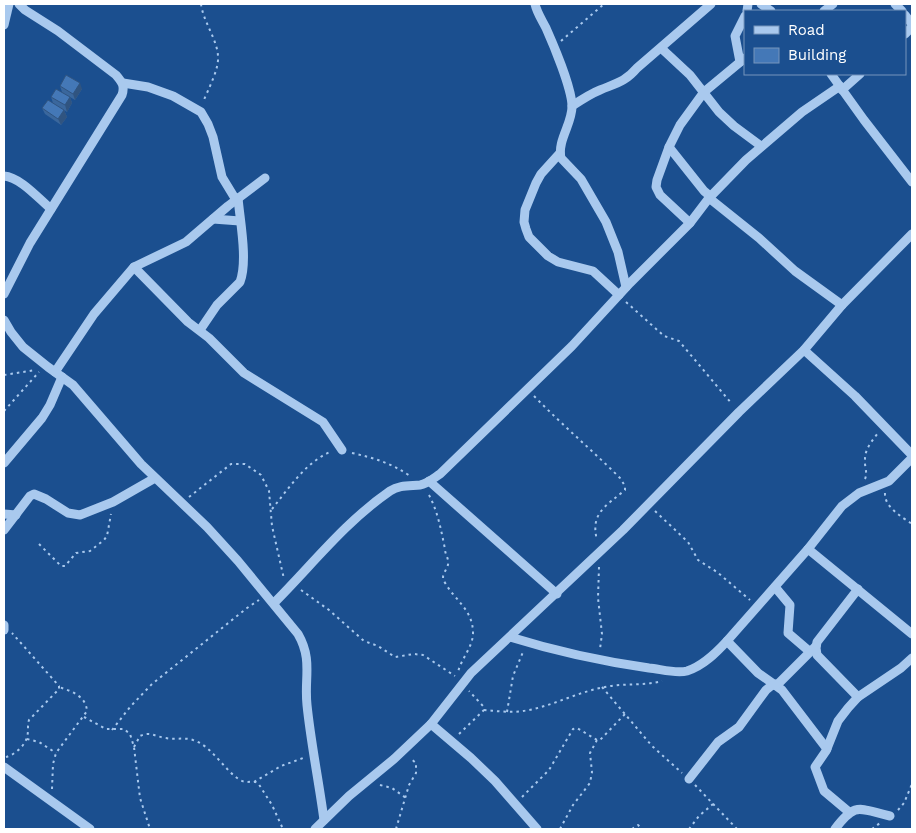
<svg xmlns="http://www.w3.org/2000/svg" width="916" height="833" viewBox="0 0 916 833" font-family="'Work Sans',sans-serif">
	<rect width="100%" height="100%" fill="#1b4f8f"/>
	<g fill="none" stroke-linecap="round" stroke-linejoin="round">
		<!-- path -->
		<g stroke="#a9c9ee" stroke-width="2" stroke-dasharray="2.5 4" stroke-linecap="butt">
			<path d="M201,4C203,21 218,41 218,57C219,69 208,90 203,102"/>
			<path d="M561,41L604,4"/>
			<path d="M626,302L664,336L679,341L732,404"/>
			<path d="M4,375L36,370"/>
			<path d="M534,396C562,425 592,450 620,478L625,486V490C606,506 590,513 597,540"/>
			<path d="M4,411L39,372"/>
			<path d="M352,453C374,458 391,463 410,476"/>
			<path d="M865,479C868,472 864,466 865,459C865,449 872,441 878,433"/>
			<path d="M885,493C884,507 902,517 912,524"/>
			<path d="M429,495C438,512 441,530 445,549C445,553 447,556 448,560C450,569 440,573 444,581C454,600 473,609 473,633C473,647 461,659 458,672"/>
			<path d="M189,497L231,464H245L261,475L269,491L272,526L284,579"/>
			<path d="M272,509C289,488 305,463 330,452"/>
			<path d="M655,511L688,542L698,560L717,572L750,600"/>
			<path d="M39,544L61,566H65L76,553L90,551L104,540L107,536L111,514"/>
			<path d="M599,567L598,598L602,634L600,649"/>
			<path d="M301,590L329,610L364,641L378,646L395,657L414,654L423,655L455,676"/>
			<path d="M602,687L652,746L682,773"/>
			<path d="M484,710C497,711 510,713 523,711C551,707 577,692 605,687C624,683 644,686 662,681"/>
			<path d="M507,712L513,676L523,652"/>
			<path d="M84,717L106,729H124L130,734L134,747L140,798L150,829"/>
			<path d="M112,730L130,707L152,684L247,608L259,600"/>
			<path d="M459,734L484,710L483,706L469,691"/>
			<path d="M27,739L39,742L56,753"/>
			<path d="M134,747L140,736C150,731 156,737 166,738C175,740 184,737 193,740C211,745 224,770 240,780C247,784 252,780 258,783L272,805L283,829"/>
			<path d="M6,757C14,755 25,746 27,737C29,731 27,725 29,720L59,689V686L12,633"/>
			<path d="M254,782L281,766L306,757"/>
			<path d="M380,785L392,788L406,798"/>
			<path d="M695,785L737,829"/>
			<path d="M52,789L53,764L56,753L87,711C86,696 71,691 59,687"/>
			<path d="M522,797L549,770L573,729L577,728L597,740H600L625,714"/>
			<path d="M898,810L904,803L912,784"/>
			<path d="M396,829L409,785L416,773V763L410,758"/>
			<path d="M560,829L573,805L590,783L592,772L590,753L597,740"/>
			<path d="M632,829L638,825L642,829"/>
			<path d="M689,829L699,816L713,804"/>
			<path d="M872,829L880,823"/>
		</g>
		<!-- minor -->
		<g stroke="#a9c9ee" stroke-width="9">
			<path d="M535,4C537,13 542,20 546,28C554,46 571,87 572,105C573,123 557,140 561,158L581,179L606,222L618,252L626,287"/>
			<path d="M761,4L771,11"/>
			<path d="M895,4L902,11"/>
			<path d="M747,11L748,4"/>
			<path d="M824,11L833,4"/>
			<path d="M905,15L912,24"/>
			<path d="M4,25L9,4"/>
			<path d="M905,34L912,27"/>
			<path d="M661,48L690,75L719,112L734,126L761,146"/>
			<path d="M740,62L735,36L745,16"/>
			<path d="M831,74L864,120L912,182"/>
			<path d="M123,83L148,87L173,96L201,112L208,124L213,137L222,177L236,200"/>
			<path d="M842,90L860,74"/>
			<path d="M572,106C581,100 590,94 600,90C617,83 625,82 637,68L711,4"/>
			<path d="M669,147L704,191L710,196"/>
			<path d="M560,153L541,174L536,183L525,210L524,222L526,229L529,237L548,256L558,262L593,271L619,295"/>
			<path d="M4,176C20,177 39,199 51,209"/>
			<path d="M709,198L759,238L795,271L842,305"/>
			<path d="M213,219L240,221"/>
			<path d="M690,223L660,195L656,187L657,180L669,147L680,125L704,92L745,58"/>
			<path d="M134,267L188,322L209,338L244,373L323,422L342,450"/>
			<path d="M4,294L30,243L122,95C125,86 122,82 116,75L58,31L25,10L19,4"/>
			<path d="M4,320L11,332L23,347L48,367L73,385L141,464L207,527L238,561L298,634C313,660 304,678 307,705C311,744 319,782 324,820"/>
			<path d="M200,330L217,305L240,282C248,261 240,221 238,198"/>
			<path d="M804,350L855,396L912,455"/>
			<path d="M55,372L94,314L134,267L186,242L228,206L265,178"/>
			<path d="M4,463L42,418L50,405L62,377"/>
			<path d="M429,481L557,594"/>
			<path d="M4,514L16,515"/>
			<path d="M4,530L30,496L34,494L46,499L68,513L80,515L113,502L155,478"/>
			<path d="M808,549L912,634"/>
			<path d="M775,587L790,605L788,633L809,651"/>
			<path d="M274,603C312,565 345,522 390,491C399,485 409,486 420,485C427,484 434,478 440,474L572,346L630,283L690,223L709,198L746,160L802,112L840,86"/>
			<path d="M4,625V630"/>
			<path d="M510,637C558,652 600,661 649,668C660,669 676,674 687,671C703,666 716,653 727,641L808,549L842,506L859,493L889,481L912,458"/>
			<path d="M727,641L758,673L782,690L827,749"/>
			<path d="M858,697L817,655L816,648L817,642L858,589"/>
			<path d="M431,724L471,758L495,781L537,829"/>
			<path d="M4,767L90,829"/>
			<path d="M689,779L718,742L739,727L766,690L771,686L779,683L816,646"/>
			<path d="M849,812L824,791L815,767L826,751L838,721L848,708L858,697L901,668L912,658"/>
			<path d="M315,829L349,796L394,759L431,724L471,673L623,530L739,412L804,350L842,305L912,234"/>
			<path d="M835,829C856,801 859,809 890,816"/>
		</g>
	</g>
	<!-- wall -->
	<path fill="#3a679d" d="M60,86L82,89L75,100L70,97L72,103L67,112L61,108L64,110L67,117L61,125L45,114L42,108L53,103L51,97L62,92Z"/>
	<!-- shaded-wall -->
	<g fill="#305480">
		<path d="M80,83L82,89L75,100L73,94Z"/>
		<path d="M70,97L72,103L67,112L65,105Z"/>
		<path d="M64,110L67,117L61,125L58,119Z"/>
	</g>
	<!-- building -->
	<g fill="#4478b7" stroke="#305480">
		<path d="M66,75L80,83L73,94L60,86Z"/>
		<path d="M56,89L70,97L65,105L51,97Z"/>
		<path d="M48,100L64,110L58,119L42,108Z"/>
	</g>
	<!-- border -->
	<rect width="916" height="833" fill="none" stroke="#ffffff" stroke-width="10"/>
	<!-- legend -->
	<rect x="744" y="10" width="162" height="65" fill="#1b4f8f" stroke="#7695bc"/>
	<rect x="754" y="26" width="25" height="8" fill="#a9c9ee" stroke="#7695bc"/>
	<text x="788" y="35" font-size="15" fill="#ffffff">Road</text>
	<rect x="754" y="48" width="25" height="15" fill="#4478b7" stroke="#7695bc"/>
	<text x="788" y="60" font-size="15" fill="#ffffff">Building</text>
</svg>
